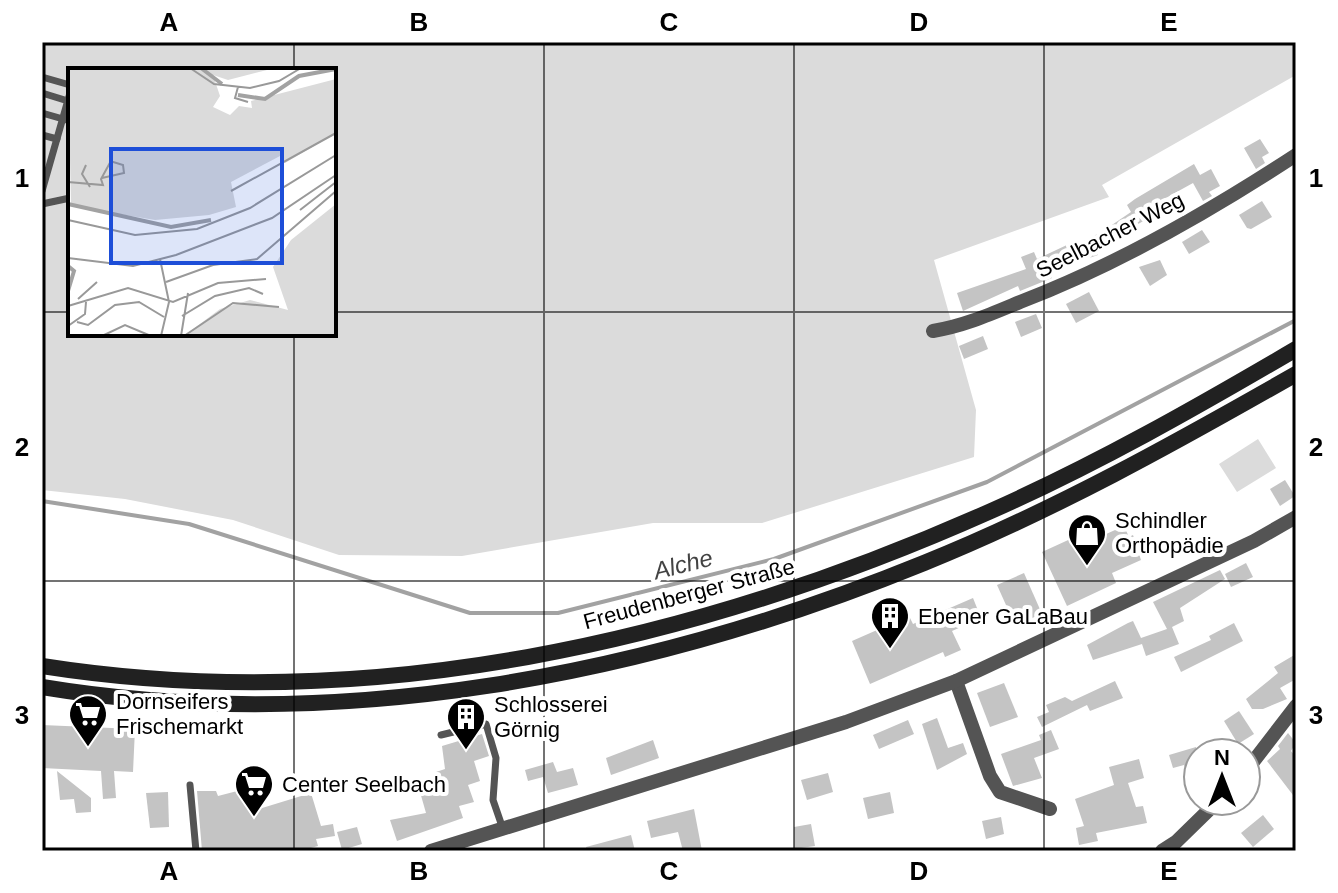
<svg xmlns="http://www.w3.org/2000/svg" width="1338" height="893" viewBox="0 0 1338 893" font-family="Helvetica,sans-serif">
	<rect width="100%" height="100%" fill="#fff"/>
	<!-- green -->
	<g fill="#dbdbdb" fill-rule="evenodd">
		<path d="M42,42H1296V75L1102,185L1109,197L934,260L976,410L974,457L762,523H653L462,556L339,555L233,520L125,499L42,490ZM70,70H334V334H70Z"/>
		<path d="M1258,439L1276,468L1237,492L1219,464Z"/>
	</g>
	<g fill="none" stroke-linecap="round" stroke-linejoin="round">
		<!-- stream -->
		<path stroke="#a2a2a2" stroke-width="4" d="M42,501L189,524L470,613H558L774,559L987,482L1296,320"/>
	</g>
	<!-- building -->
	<g fill="#c4c4c4">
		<path d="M1260,139L1269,153L1262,157L1265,163L1256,169L1244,148Z"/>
		<path d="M1194,164L1200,175L1211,169L1220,186L1209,192L1212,196L1203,201L1193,183L1155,204L1158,209L1152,216L1095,249L1098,255L1051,271L1052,278L1020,291L1018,286L963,311L957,293L1026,269L1021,257L1034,252L1037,259L1069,244L1071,248L1103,231L1131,212L1127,205L1135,199Z"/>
		<path d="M1262,201L1272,217L1251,229L1247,228L1239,215Z"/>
		<path d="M1202,230L1210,242L1189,254L1182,242Z"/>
		<path d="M1160,260L1167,275L1150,286L1139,267Z"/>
		<path d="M1089,292L1099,311L1076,323L1066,304Z"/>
		<path d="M1036,314L1042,328L1021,337L1015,322Z"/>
		<path d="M983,336L988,349L964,359L959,346Z"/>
		<path d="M1285,480L1295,496L1280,506L1270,489Z"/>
		<path d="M1124,526L1129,537L1133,535L1141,560L1112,573L1116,583L1067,606L1042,552L1090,530L1095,539Z"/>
		<path d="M1246,563L1253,577L1231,587L1225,574Z"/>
		<path d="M1220,570L1225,579L1180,608L1184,621L1172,627L1179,644L1146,656L1142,644L1093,660L1087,645L1128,623L1133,621L1141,638L1167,629L1153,602Z"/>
		<path d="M1024,573L1042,614L1015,625L997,585Z"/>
		<path d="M973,598L981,618L952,631L961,650L945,657L943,652L870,684L852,641L909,616L913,624Z"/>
		<path d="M1234,623L1243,641L1181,672L1174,657L1211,640L1209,636Z"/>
		<path d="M1296,654V679L1280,688L1287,699L1263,709H1252L1246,699L1278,673L1274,667Z"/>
		<path d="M1115,681L1123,698L1090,711L1087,705L1042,727L1037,717L1049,712L1046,705L1065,697L1072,701Z"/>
		<path d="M1004,683L1018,717L990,727L977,693Z"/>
		<path d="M1239,711L1254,734L1238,744L1224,721Z"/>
		<path d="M937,718L948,748L963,743L967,754L937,770L922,724Z"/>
		<path d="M908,720L914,734L879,749L873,735Z"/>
		<path d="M42,725L135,729L133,772L114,771L116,798L103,799L101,771L42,768Z"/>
		<path d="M1051,730L1059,749L1034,758L1042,778L1013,786L1001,754L1041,740L1039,735Z"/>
		<path d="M1288,733L1296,743L1291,751L1296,757V799L1267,761L1280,749L1278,746Z"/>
		<path d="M482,734L489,756L474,761L480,781L468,785L474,802L459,806L463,818L397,841L390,820L426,813L420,792L438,787L436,772L445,769L442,746Z"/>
		<path d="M653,740L659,758L611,775L606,758Z"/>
		<path d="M1196,747L1198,778L1188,780L1184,765L1173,768L1169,755Z"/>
		<path d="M1139,759L1144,778L1128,783L1136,807L1143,806L1147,823L1096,833L1098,841L1079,845L1076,828L1084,826L1075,799L1114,785L1109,767Z"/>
		<path d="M553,762L557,772L573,768L578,785L548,793L543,777L528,781L525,770Z"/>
		<path d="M57,771L91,798V812L76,813L74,799L60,800Z"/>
		<path d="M828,773L833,792L807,800L801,780Z"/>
		<path d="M245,789L252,811L311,793L321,826L333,824L335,836L316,839L318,846L300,851H202L197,791H216L218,796Z"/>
		<path d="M168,792L169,827L150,828L146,793Z"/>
		<path d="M890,792L894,813L868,819L863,798Z"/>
		<path d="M694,809L702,851H683L678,832L651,838L647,821Z"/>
		<path d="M1263,815L1274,829L1253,847L1241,833Z"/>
		<path d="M1001,817L1004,834L986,839L982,821Z"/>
		<path d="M811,824L815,846L794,849V827Z"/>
		<path d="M357,827L362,844L342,850L337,832Z"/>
		<path d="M631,835L635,851H587L586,847Z"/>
	</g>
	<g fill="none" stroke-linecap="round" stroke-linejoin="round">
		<!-- service -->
		<g stroke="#545454" stroke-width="7">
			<path d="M42,77L70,85"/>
			<path d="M42,93L68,101"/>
			<path d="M42,113L70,121"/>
			<path d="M42,135L57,139"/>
			<path d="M42,191L70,93"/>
			<path d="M42,204L70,198"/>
			<path d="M441,735L486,724L496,758L493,800L503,829"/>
			<path d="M190,785L196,851"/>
		</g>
		<!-- minor -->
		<g stroke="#545454" stroke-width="14">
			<path d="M933,331C964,326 991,314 1020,302C1117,265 1209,212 1296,155"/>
			<path d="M956,681L990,776L1000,792L1050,809"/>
			<path d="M1246,771L1296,706"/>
			<path d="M431,851L846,722L956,681L1254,541L1296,517"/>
			<path d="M1162,851L1176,842L1218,801"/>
		</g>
		<!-- secondary -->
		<g stroke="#212121" stroke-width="16">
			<path d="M42,666C367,717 695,643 991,511C1097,464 1197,407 1296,349"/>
			<path d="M42,687C338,736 649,675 924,563C1053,511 1175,443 1296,374"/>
		</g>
	</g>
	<!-- grid -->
	<path fill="none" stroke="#000" stroke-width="2" stroke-opacity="0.55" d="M294,42V70M544,42V851M794,42V851M1044,42V851M42,312H70M334,312H1296M294,334V851M42,581H1296"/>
	<!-- icons -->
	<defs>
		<g id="shop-pin" transform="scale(2)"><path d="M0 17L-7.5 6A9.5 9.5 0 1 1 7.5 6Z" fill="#000" stroke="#fff"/><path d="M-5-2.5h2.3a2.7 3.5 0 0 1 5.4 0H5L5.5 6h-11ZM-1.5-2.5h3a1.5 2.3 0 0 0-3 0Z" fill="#fff"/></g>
		<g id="building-pin" transform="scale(2)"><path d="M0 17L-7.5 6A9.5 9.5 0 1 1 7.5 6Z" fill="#000" stroke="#fff"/><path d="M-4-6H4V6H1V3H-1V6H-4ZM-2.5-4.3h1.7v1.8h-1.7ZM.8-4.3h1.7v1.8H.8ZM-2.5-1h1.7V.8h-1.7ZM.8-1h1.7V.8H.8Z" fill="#fff"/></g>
		<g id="supermarket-pin" transform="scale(2)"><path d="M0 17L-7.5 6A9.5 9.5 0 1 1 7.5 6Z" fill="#000" stroke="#fff"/><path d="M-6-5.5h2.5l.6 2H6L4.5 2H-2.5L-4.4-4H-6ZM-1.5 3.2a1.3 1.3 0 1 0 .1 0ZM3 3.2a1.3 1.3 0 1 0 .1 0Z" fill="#fff"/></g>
	</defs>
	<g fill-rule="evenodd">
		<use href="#shop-pin" x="1087" y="533"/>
		<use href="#building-pin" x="890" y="616"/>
		<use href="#supermarket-pin" x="88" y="714"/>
		<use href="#building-pin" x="466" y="717"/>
		<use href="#supermarket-pin" x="254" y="784"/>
	</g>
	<g text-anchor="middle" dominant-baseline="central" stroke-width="8" stroke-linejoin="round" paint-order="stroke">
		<!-- street labels -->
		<g font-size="22" fill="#000" stroke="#fff">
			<text transform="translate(1110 235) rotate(-27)">Seelbacher Weg</text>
			<text transform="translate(689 594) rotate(-15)">Freudenberger Straße</text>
		</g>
		<!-- poi labels -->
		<g font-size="22" fill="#000" stroke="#fff" text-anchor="start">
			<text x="1115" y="520">Schindler<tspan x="1115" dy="25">Orthopädie</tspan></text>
			<text x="918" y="616">Ebener GaLaBau</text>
			<text x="116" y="701">Dornseifers<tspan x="116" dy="25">Frischemarkt</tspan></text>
			<text x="494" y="704">Schlosserei<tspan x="494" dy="25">Görnig</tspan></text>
			<text x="282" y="784">Center Seelbach</text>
		</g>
		<!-- water labels -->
		<g font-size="24" font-style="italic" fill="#434343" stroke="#fff">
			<text transform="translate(683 564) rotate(-14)">Alche</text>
		</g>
	</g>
	<!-- overview -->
	<g transform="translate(68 68)">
		<rect width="268" height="268" fill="#fff"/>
		<path d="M0,0H207L160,12L145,7L152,28L145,39L162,47L171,38L184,40L183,33L268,11V65L217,95L212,88L163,114L168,139L141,147L87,152L3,138ZM268,136V268H116L152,241L182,232L220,242L205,199L223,172Z" fill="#dbdbdb"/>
		<path fill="none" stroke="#a2a2a2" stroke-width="4" d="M133,0L154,16M170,27L197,31L231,8L268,1M0,136L103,159L143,152M0,223L6,203L0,198"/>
		<path fill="none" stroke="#999" stroke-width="2" d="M122,0L146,16L182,20L211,13L233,0M170,19L167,30L180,34M18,97L14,106L22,119M34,110L56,105L55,97L42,93M0,114L35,117L33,111L44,91M163,123L268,65M232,142L268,114M0,152L67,167L129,161L182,140L268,87M0,190L65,198L108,187L204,150L268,107M92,191L101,234L93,268M98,214L145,197L189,191L268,123M10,231L29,214M0,238L60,220L105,234L150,215L198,211M114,248L147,228L181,220L195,226M9,254L20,257L47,237L71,234L96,249M0,258L17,246L18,234M34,268L57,257L83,268M113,268L120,225M116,268L165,235L211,239"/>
		<path fill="#1d4ed8" fill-opacity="0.15" stroke="#1d4ed8" stroke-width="4" d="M43,81H214V195H43Z"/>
		<rect width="268" height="268" fill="none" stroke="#000" stroke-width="4"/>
	</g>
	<!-- border -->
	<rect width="1338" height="893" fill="none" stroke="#ffffff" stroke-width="88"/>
	<!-- north arrow -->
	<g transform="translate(1222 777)"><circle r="38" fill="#ffffff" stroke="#999999" stroke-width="2"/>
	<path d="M0-6L14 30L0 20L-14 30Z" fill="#000000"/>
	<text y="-12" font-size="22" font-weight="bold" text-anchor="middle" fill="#000000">N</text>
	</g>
	<rect x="44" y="44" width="1250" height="805" fill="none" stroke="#000" stroke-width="3"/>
	<g font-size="26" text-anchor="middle" font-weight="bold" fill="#000">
		<text x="169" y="31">A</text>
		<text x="419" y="31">B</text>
		<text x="669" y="31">C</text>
		<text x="919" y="31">D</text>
		<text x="1169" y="31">E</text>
		<text x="22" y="187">1</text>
		<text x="1316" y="187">1</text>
		<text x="22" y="456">2</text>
		<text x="1316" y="456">2</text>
		<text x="22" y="724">3</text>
		<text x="1316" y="724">3</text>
		<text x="169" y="880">A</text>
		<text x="419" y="880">B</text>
		<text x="669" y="880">C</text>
		<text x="919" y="880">D</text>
		<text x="1169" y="880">E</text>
	</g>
</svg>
